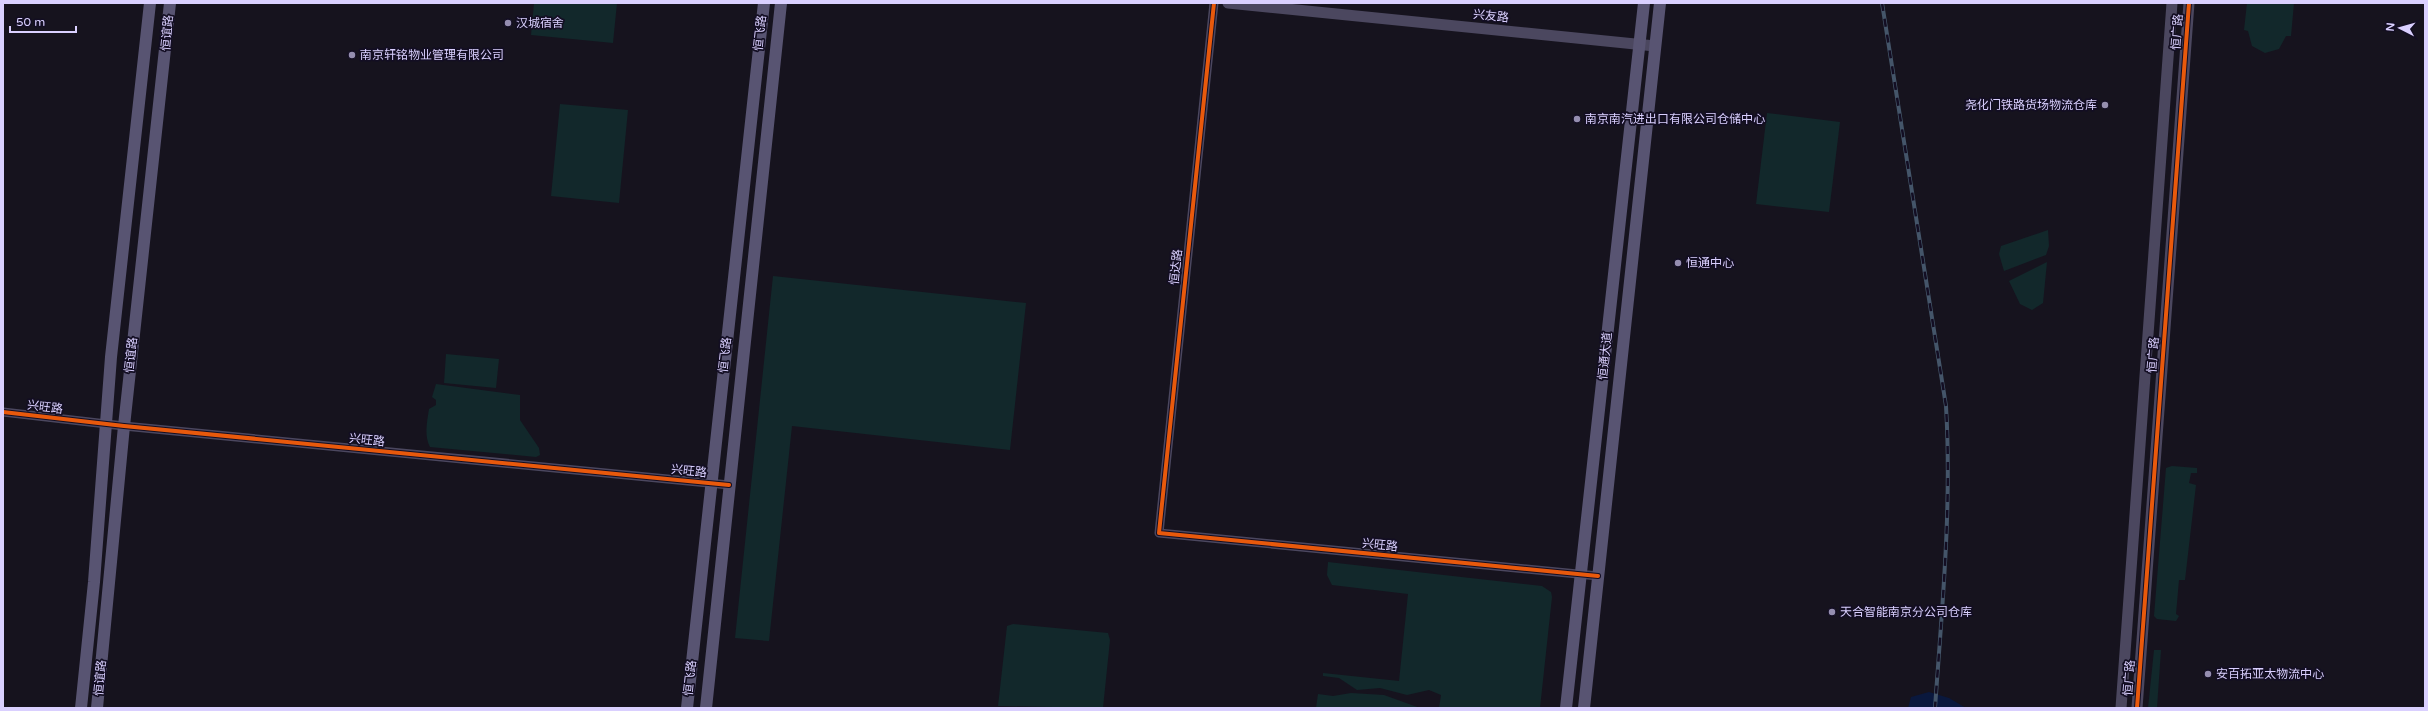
<svg xmlns="http://www.w3.org/2000/svg" width="2428" height="711" viewBox="0 0 2428 711" font-family="'Varela Round','Noto Sans SC',sans-serif">
	<rect width="100%" height="100%" fill="#16131e"/>
	<!-- green -->
	<g fill="#12282b">
		<path d="M534,3H617L613,43L531,35Z"/>
		<path d="M2247,3H2294L2291,36H2286L2279,49L2265,53L2252,46L2248,31L2244,30Z"/>
		<path d="M560,104L628,110L619,203L551,196Z"/>
		<path d="M1767,113L1840,122L1829,212L1756,204Z"/>
		<path d="M2048,230L2049,246L2046,255L2004,271L1999,254L2001,246Z"/>
		<path d="M2047,262L2043,303L2032,310L2020,304L2009,281Z"/>
		<path d="M773,276L1026,303L1010,450L792,426L769,641L735,638Z"/>
		<path d="M446,354L499,359L496,388L444,383Z"/>
		<path d="M436,384L520,395V420L539,448L540,455L536,457L430,447C424,436 427,422 429,409L436,405V400L432,397Z"/>
		<path d="M2172,466L2197,468V473H2191L2189,483L2196,485L2185,580H2179L2176,614L2179,616L2176,621L2157,619L2154,616L2166,468Z"/>
		<path d="M1328,562L1542,586L1551,592L1552,597L1540,708H1439L1441,695L1429,690L1407,695L1380,688L1357,690L1339,678L1323,676V673L1399,681L1408,594L1332,585L1327,575Z"/>
		<path d="M1013,624L1108,633L1110,640L1103,708L998,706L1007,626Z"/>
		<path d="M2154,650H2161L2157,708H2148Z"/>
		<path d="M1351,693L1384,695L1420,708H1316L1318,694L1333,696Z"/>
	</g>
	<!-- water -->
	<path fill="#0a183d" d="M1929,692L1949,698L1966,708H1908L1911,697Z"/>
	<g fill="none" stroke-linecap="round" stroke-linejoin="round">
		<!-- minor -->
		<g stroke="#4b475f" stroke-width="9">
			<path d="M1214,3L1159,533L1598,576"/>
			<path d="M3,412L124,426L729,485"/>
		</g>
		<!-- tertiary -->
		<g stroke="#4b475f" stroke-width="11">
			<path d="M1228,3L1655,46"/>
			<path d="M2121,708L2172,3"/>
			<path d="M2137,708L2189,3"/>
		</g>
		<!-- secondary -->
		<g stroke="#585472" stroke-width="12">
			<path d="M81,708L94,582L111,357L150,3"/>
			<path d="M97,708L124,426L170,3"/>
			<path d="M687,708L764,3"/>
			<path d="M706,708L781,3"/>
			<path d="M1566,708L1644,3"/>
			<path d="M1584,708L1660,3"/>
		</g>
		<!-- rail casing -->
		<g stroke="#445569" stroke-width="4">
			<path id="rail" d="M1882,3L1946,406C1952,507 1942,608 1935,708"/>
		</g>
		<!-- rail -->
		<use href="#rail" stroke="#130e23" stroke-width="2.5" stroke-dasharray="8" stroke-linecap="butt"/>
		<!-- cycleway casing -->
		<g stroke="#130e23" stroke-width="6">
			<g id="cycleway">
				<path d="M1214,3L1159,533L1598,576"/>
				<path d="M3,412L124,426L729,485"/>
				<path d="M2137,708L2189,3"/>
			</g>
		</g>
		<!-- cycleway -->
		<use href="#cycleway" stroke="#e8590c" stroke-width="4"/>
	</g>
	<!-- markers -->
	<g fill="#958eb0" stroke="#130e23" stroke-width="1.5">
		<circle cx="508" cy="23" r="4"/>
		<circle cx="352" cy="55" r="4"/>
		<circle cx="2105" cy="105" r="4"/>
		<circle cx="1577" cy="119" r="4"/>
		<circle cx="1678" cy="263" r="4"/>
		<circle cx="1832" cy="612" r="4"/>
		<circle cx="2208" cy="674" r="4"/>
	</g>
	<g text-anchor="middle" dominant-baseline="central" stroke-width="3.5" stroke-linejoin="round" paint-order="stroke">
		<!-- street labels -->
		<g font-size="12" fill="#dad0ff" stroke="#130e23">
			<text transform="translate(1491 16) rotate(6)">兴友路</text>
			<text transform="translate(2177 32) rotate(-86)">恒广路</text>
			<text transform="translate(167 33) rotate(-85)">恒谊路</text>
			<text transform="translate(760 33) rotate(-84)">恒飞路</text>
			<text transform="translate(1176 267) rotate(-84)">恒达路</text>
			<text transform="translate(131 355) rotate(-84)">恒谊路</text>
			<text transform="translate(725 355) rotate(-84)">恒飞路</text>
			<text transform="translate(2153 355) rotate(-86)">恒广路</text>
			<text transform="translate(1605 356) rotate(-84)">恒通大道</text>
			<text transform="translate(45 407) rotate(7)">兴旺路</text>
			<text transform="translate(367 440) rotate(6)">兴旺路</text>
			<text transform="translate(689 471) rotate(6)">兴旺路</text>
			<text transform="translate(1380 545) rotate(6)">兴旺路</text>
			<text transform="translate(100 678) rotate(-85)">恒谊路</text>
			<text transform="translate(690 678) rotate(-84)">恒飞路</text>
			<text transform="translate(2129 678) rotate(-86)">恒广路</text>
		</g>
		<!-- poi labels -->
		<g font-size="12" fill="#dad0ff" stroke="#130e23" text-anchor="start">
			<text x="516" y="23">汉城宿舍</text>
			<text x="360" y="55">南京轩铭物业管理有限公司</text>
			<text x="2097" y="105" text-anchor="end">尧化门铁路货场物流仓库</text>
			<text x="1585" y="119">南京南汽进出口有限公司仓储中心</text>
			<text x="1686" y="263">恒通中心</text>
			<text x="1840" y="612">天合智能南京分公司仓库</text>
			<text x="2216" y="674">安百拓亚太物流中心</text>
		</g>
	</g>
	<!-- border -->
	<rect width="2428" height="711" fill="none" stroke="#dad0ff" stroke-width="8"/>
	<!-- north arrow -->
	<g transform="translate(2400 28) rotate(276)" stroke="#130e23" stroke-width="3" paint-order="stroke">
	<path d="M0-3L7 15L0 10L-7 15Z" fill="#dad0ff"/>
	<text y="-6" font-size="11" font-weight="bold" text-anchor="middle" fill="#dad0ff">N</text>
	</g>
	<!-- scale -->
	<path d="M10 26v6h66v-6" fill="none" stroke="#dad0ff" stroke-width="2"/>
	<text x="16" y="26" font-size="12" fill="#dad0ff" stroke="#130e23" stroke-width="3" paint-order="stroke">50 m</text>
</svg>
